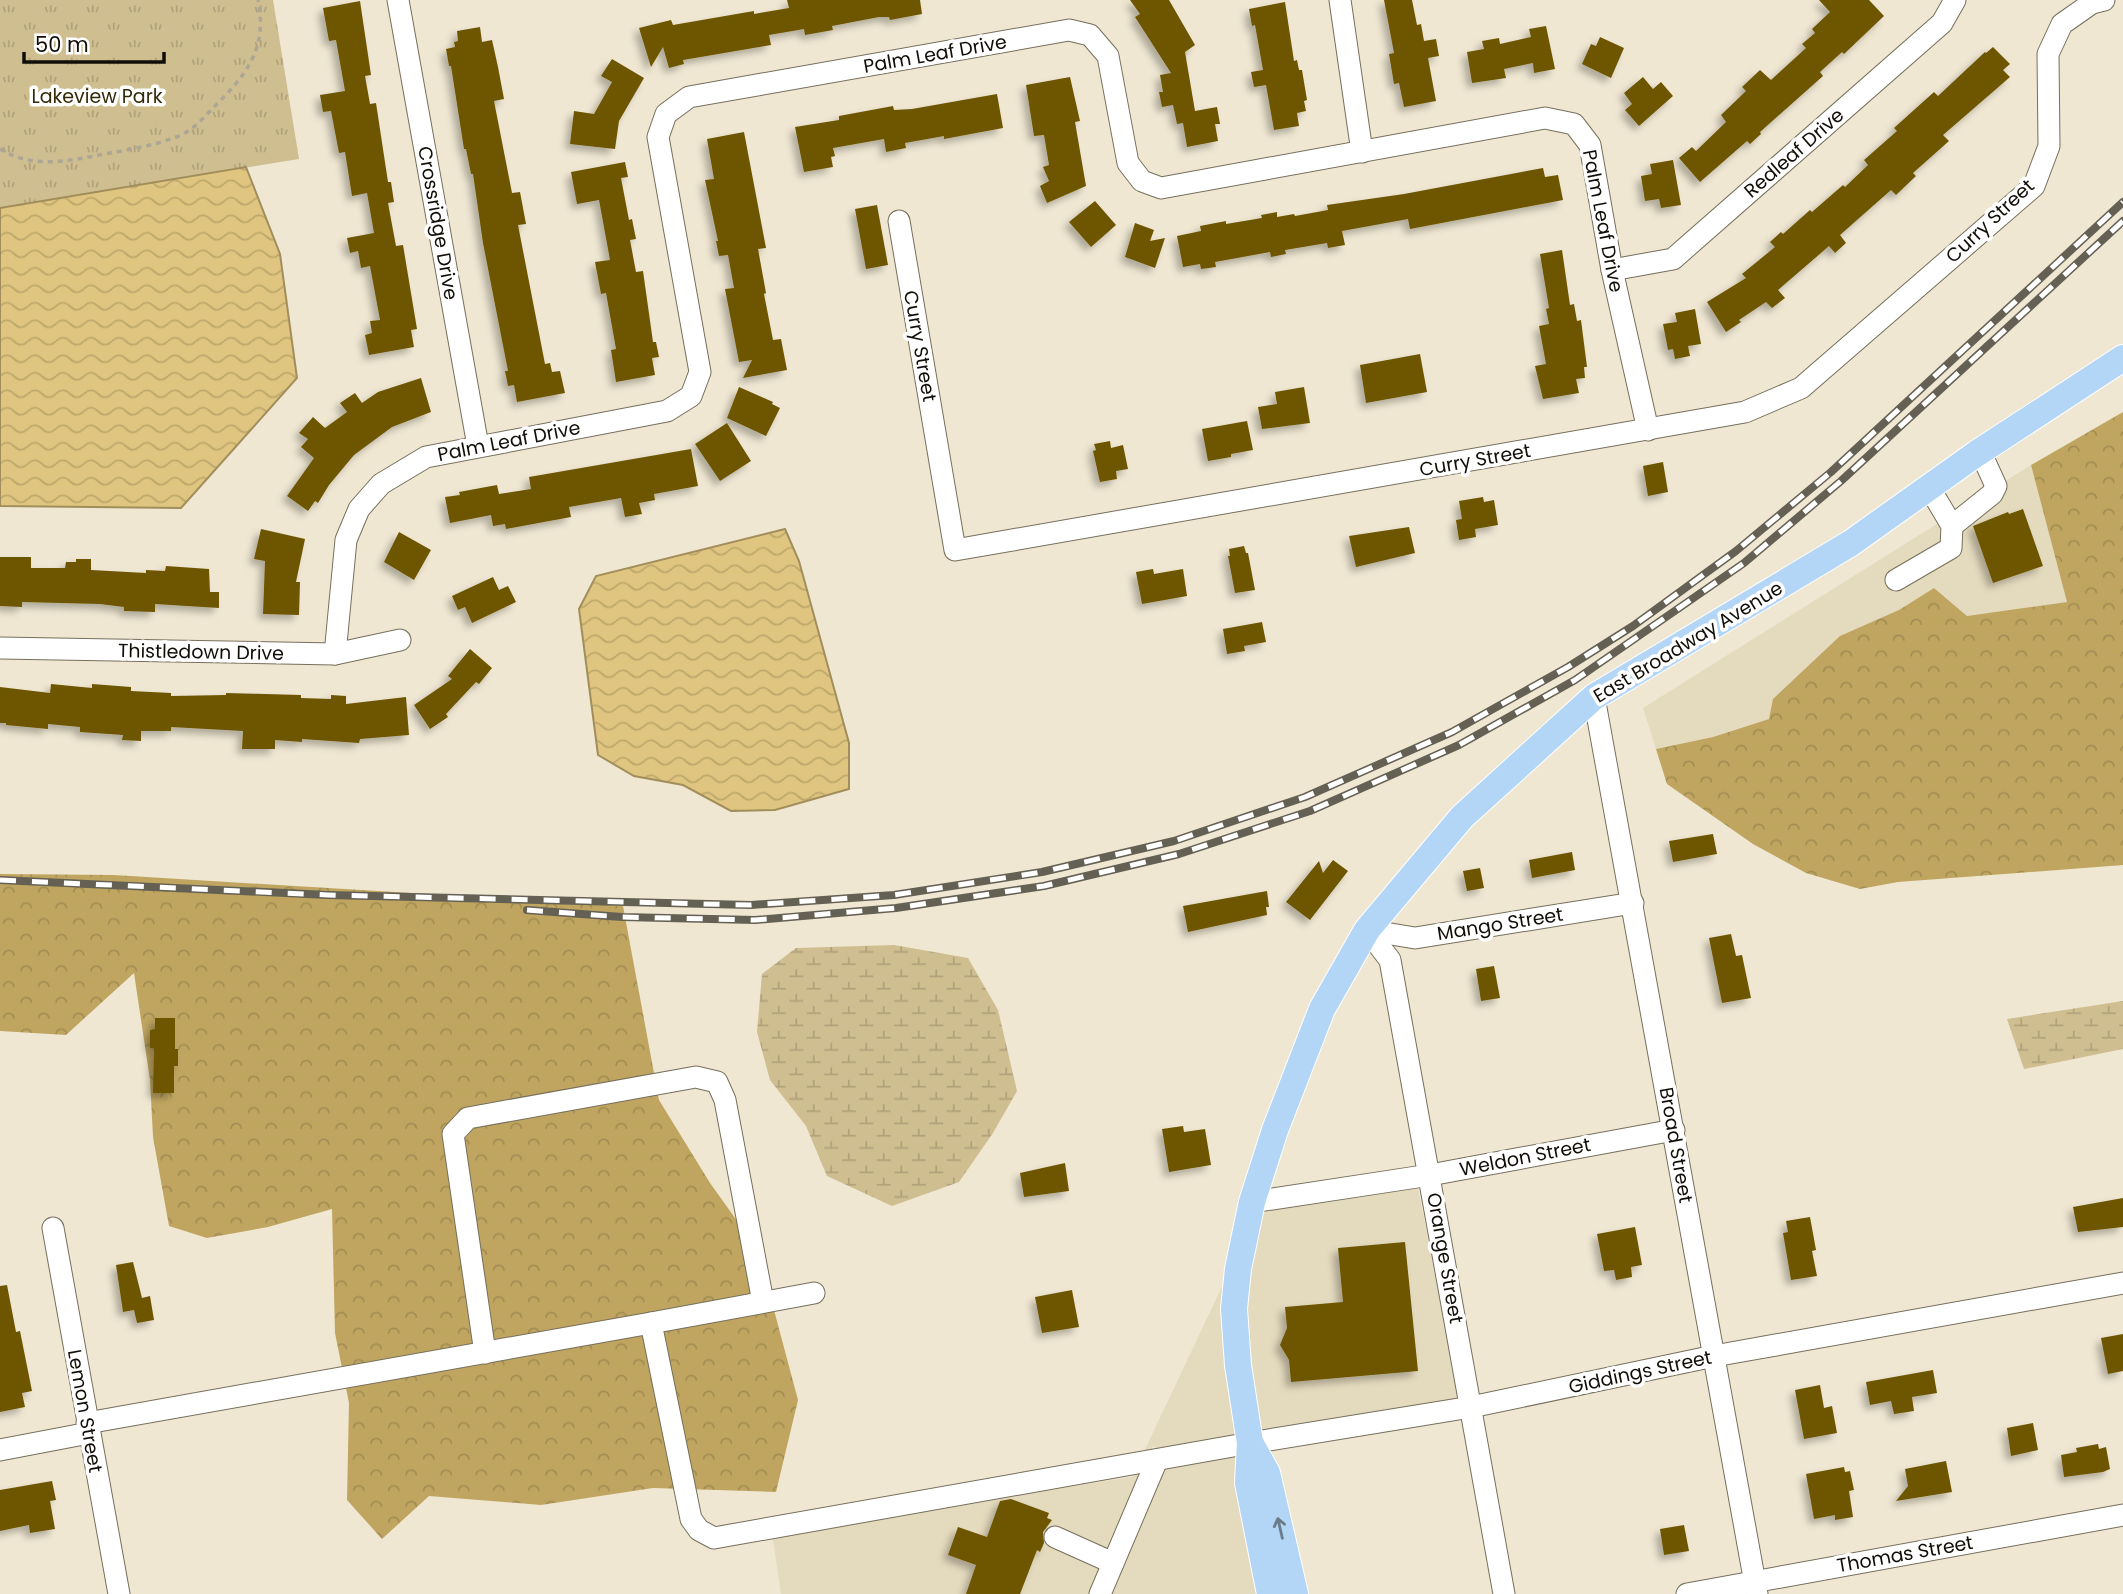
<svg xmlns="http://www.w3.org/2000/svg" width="2123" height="1594" viewBox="0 0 2123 1594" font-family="Poppins,sans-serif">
	<defs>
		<pattern id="forest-crowns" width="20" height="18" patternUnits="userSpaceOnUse" patternTransform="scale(1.75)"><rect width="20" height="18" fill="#bfa560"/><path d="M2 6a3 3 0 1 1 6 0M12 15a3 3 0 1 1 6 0" fill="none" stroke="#a38d52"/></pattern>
		<pattern id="wetland-marsh" width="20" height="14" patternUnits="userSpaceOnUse" patternTransform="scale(1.75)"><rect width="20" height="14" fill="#cfbe90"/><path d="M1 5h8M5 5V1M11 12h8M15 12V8" fill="none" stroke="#b1a27b"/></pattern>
		<pattern id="park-tufts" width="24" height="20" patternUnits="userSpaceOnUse" patternTransform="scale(1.75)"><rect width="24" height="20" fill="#cfbe90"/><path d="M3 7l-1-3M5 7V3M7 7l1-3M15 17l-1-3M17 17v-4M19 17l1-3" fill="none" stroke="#b1a27b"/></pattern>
		<pattern id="water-waves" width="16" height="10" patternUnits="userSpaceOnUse" patternTransform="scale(1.75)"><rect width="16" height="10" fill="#dfc57f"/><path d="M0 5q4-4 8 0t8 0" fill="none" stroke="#bea86c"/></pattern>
		<filter id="shadow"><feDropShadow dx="-5" dy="5" stdDeviation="3.5" flood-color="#0004"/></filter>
	</defs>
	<rect width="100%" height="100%" fill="#efe7d2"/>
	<!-- built -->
	<g fill="#e4dabe">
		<path d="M2031,465L2067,602L1967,616L1934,588L1899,610L1769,719L1713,737L1656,749L1643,708Z"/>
		<path d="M1418,1188L1459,1398L1258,1431L1244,1309L1260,1211Z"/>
		<path d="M1227,1276L1239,1434L1158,1449L1153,1446L1089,1594H781L772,1533L1132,1477Z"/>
		<path d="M1240,1456L1260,1594H1111L1164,1470Z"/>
	</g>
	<!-- forest -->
	<g fill="url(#forest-crowns)">
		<path d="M2123,412V865L1898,882L1860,889L1806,873L1753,844L1667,784L1656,749L1713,737L1769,719L1773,699L1840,636L1899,610L1934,588L1967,616L2067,602L2031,465Z"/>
		<path d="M0,874L114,875L623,906L659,1100L710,1183L758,1250L798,1400L776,1492L653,1488L541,1505L429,1496L382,1539L347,1500L349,1403L335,1333L332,1209L268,1227L207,1238L169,1226L153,1137L150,1080L134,973L66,1035L0,1031Z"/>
	</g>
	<!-- wetland -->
	<g fill="url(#wetland-marsh)">
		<path d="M894,945L968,958L998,1010L1017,1091L993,1133L959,1182L892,1206L827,1176L806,1126L770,1080L757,1032L762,974L796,948Z"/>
		<path d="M2123,1001V1049L2024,1069L2007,1019Z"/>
	</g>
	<!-- park -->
	<path fill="url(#park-tufts)" d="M0,0H273L299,159L0,208Z"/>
	<!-- water -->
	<g fill="url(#water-waves)" stroke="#a18e5b" stroke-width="2">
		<path d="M246,167L280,254L297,378L181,508L0,506V208Z"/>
		<path d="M785,529L799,561L849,743V789L775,810L731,811L683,785L634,776L598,755L579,609L596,576Z"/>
	</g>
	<!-- building -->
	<g fill="#6e5602" filter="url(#shadow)">
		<path d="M787,0H920L922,14L890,20L889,17H879L832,26L833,30L805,35L804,29L769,35L771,45L683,60L684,64L669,68L663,47L651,67L639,28L671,20L673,25L754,11V14L789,8Z"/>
		<path d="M1130,0H1169L1195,45L1185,52L1195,111L1217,107L1220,124H1215L1218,141L1187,147L1183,123L1177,124L1173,105L1162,107L1159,92H1163L1160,75L1171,73L1135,17L1140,14Z"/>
		<path d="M1384,0H1412L1417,25L1421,24L1424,41L1436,39L1439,56L1428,58L1436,101L1404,107L1399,83L1394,84L1389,54L1394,53Z"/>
		<path d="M1819,0H1869L1884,16L1844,54L1842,52L1820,72L1823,76L1760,132L1761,134L1750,144L1747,141L1700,182L1679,158L1692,147L1696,151L1726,122L1721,115L1746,91L1742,87L1760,70L1771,80L1806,48L1802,44L1815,33L1812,29L1830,12Z"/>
		<path d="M360,1L371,75L365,76L370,104L376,103L388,182H391L394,202L388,203L396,246L403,245L417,329L411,330L414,347L369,355L365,335L372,333L370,321L380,320L370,266L361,268L358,251L350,253L347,238L374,233L367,193L352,196L345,152L339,153L331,111L323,112L320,95L345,91L336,40L329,41L323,8Z"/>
		<path d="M1285,2L1294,61L1297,60L1299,70H1302L1307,100L1304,101L1306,111L1297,113L1299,126L1274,130L1266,85L1254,87L1251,72L1263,70L1255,25L1252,26L1249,9Z"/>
		<path d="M1546,26L1555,69L1534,73L1533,63L1504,69L1506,78L1472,83L1467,52L1484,49L1482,41L1499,38L1500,44L1531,37L1529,29Z"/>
		<path d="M480,27L482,42L492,40L498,67L504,99L494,101L512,193L520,192L526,224L518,225L545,364L550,363L552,372L560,371L565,393L517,402L514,385L508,386L505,371H508L483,243L473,174H471L466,149H464L451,66H449L446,49L455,47L454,42L458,41L457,31Z"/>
		<path d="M1600,37L1624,48L1611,78L1582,64L1591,44L1596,46Z"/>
		<path d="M1993,47L2010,64L2003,70L2010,77L1943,135L1949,141L1913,173L1916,176L1896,195L1891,190L1840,235L1846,243L1835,253L1829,246L1778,290L1785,298L1772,308L1766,302L1739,320L1741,322L1726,332L1707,302L1746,278L1742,274L1775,247L1770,242L1781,232L1783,234L1810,210L1812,212L1843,185L1845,187L1868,165L1864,160L1897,131L1894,128L1934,92L1938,96L1985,52L1986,53Z"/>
		<path d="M612,59L644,78L619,121L615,149L570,144L574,111L594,114L612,82L601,76Z"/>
		<path d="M1070,77L1080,121L1075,122L1086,186L1047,203L1040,186L1049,181L1043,167L1049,165L1044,135L1034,136L1026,85Z"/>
		<path d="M1643,77L1653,89L1661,82L1673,96L1639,126L1625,110L1632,104L1624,93Z"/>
		<path d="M997,94L1003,128L944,139V136L905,143L906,148L886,152L884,139L833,148L835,156L831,157L833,167L804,172L795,127L839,120V116L893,106L894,110L912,109Z"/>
		<path d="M744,132L766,248L758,249L766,293L764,294L773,340L781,339L787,370L743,378L752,360L739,362L725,289L734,288L728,255L719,256L716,241H718L705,180L714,179L707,139Z"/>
		<path d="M1673,160L1681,205L1661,208L1659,199L1645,201L1641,176L1652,174L1650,164Z"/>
		<path d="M625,162L628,177L621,178L629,220L632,219L636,239L630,240L636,272L643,271L653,342H656L659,357L652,358L655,375L616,382L611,350L616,349L606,293L601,294L595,262L610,260L599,200L577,204L571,172Z"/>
		<path d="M1543,168L1545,177L1558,175L1563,200L1410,229L1408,219L1342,231L1345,245L1328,248L1327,243L1285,250L1286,254L1271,257L1270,252L1215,262L1216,267L1201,269L1200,264L1183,267L1177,236L1201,231L1200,226L1226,221V224L1262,218L1261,215L1277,212V217L1294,214L1295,216L1328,210L1327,205L1404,194Z"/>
		<path d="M1095,201L1116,225L1091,247L1069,222Z"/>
		<path d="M877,205L888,265L866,269L855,209Z"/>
		<path d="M1135,223L1154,230L1150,241L1165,238L1155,268L1125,257Z"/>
		<path d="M1562,250L1570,305L1574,304L1577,321L1581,320L1587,367H1584L1585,378L1576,379L1579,393L1543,399L1535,366L1546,364L1539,326L1549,324L1546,309L1549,308L1540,254Z"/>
		<path d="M1695,309L1701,344L1688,346L1690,356L1675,359L1673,349L1668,350L1663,324L1677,322L1675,313Z"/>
		<path d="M1420,354L1427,392L1366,403L1360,365Z"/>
		<path d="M421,378L431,412L392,427L354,455L329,485L318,503L315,501L308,511L287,496L314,458L301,447L308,439L299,433L313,417L325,428L347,412L340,403L355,393L362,403L378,392Z"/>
		<path d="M739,387L773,402L772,404L780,408L766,436L727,418Z"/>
		<path d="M1304,387L1310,423L1262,429L1258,407L1277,404L1275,392Z"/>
		<path d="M1247,421L1253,450L1231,454V457L1208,461L1202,429Z"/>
		<path d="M727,423L751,461L720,481L695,444Z"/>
		<path d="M1110,441L1111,448L1123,445L1128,469L1116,471L1117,479L1100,482L1093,451L1096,450L1094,444Z"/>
		<path d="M691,449L698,486L654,494L655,500L639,503L642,514L625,517L621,498L569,507L571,517L506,529L505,524L493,526L491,515L450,523L445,497L460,495L459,492L497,485L499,494L531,489L529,477Z"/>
		<path d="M1663,462L1668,492L1648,496L1643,466Z"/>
		<path d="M1483,497L1484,502L1494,500L1498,525L1475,529L1476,537L1459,540L1456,520L1462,519L1459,501Z"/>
		<path d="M2023,509L2043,566L1993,583L1973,526L2008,512L2009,514Z"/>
		<path d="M1409,527L1415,553L1356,567L1349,536Z"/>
		<path d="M261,529L305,539L296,582H300L299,615L263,614L265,561L254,559Z"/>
		<path d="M399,532L431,550L414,580L384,562Z"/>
		<path d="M1244,546L1246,553H1248L1255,590L1235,593L1228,556H1230L1229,549Z"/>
		<path d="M0,557H31V568H65L66,562H76V559H91V570L146,573V570L165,571L166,566L209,569L210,592H219V608L155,604V612L124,611V607L100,604L22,602V607L0,606Z"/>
		<path d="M1153,569L1154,574L1183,569L1187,596L1142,604L1136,572Z"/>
		<path d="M493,577L499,590L508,586L516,602L472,623L465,607L458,610L452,596Z"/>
		<path d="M1262,622L1266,642L1244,646L1245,651L1227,654L1223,629Z"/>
		<path d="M470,649L492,668L479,684L476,682L446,714L448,717L430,729L414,705L452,679L448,676Z"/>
		<path d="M51,684L92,688V684L131,687V691L171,693V696L226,695V693L301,695V698L331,699V695L346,696V704L406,697L409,735L360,739L359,743L302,739V742L275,740V749H242L243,731L171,727V731H141V741L122,740L123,735L80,732V727L48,724V729L6,725V723H0V687L50,693Z"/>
		<path d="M1713,834L1717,854L1673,862L1669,841Z"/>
		<path d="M1572,852L1575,870L1532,878L1529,860Z"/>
		<path d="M1333,860L1348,871L1310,920L1286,902L1319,861L1323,873Z"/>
		<path d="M1480,868L1484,888L1467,891L1463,871Z"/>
		<path d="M1267,891L1269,907H1266L1267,915L1188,932L1183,906Z"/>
		<path d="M1731,934L1736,956L1742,955L1751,998L1722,1003L1709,938Z"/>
		<path d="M1494,966L1500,998L1481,1001L1476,969Z"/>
		<path d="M155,1018H175V1049H178V1066H174V1093H153L154,1048H150V1030L155,1029Z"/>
		<path d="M1183,1126L1184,1132L1205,1129L1211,1165L1169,1172L1162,1129Z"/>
		<path d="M1065,1163L1069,1191L1024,1197L1020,1173Z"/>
		<path d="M2123,1198V1227L2078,1232L2073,1207Z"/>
		<path d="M1810,1217L1816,1250L1812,1251L1817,1276L1791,1280L1783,1233L1788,1232L1786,1221Z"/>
		<path d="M1635,1227L1642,1265L1631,1267L1632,1277L1616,1280L1614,1270L1604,1271L1597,1234Z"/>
		<path d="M1405,1242L1418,1371L1291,1382L1289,1360L1280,1345L1287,1328L1285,1307L1343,1302L1338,1248Z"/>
		<path d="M133,1262L142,1298L150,1296L154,1320L137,1323L134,1310L123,1312L116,1265Z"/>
		<path d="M7,1285L16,1332L20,1331L32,1391L22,1393L25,1407L0,1412V1286Z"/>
		<path d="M1072,1290L1079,1327L1042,1333L1035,1297Z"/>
		<path d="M2123,1334V1371L2108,1374L2101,1338Z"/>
		<path d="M1933,1370L1937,1393L1912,1397L1914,1411L1894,1414L1891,1401L1870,1405L1866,1382Z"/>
		<path d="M1820,1385L1824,1408L1832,1406L1837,1433L1804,1439L1795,1390Z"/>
		<path d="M2033,1423L2038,1450L2011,1456L2007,1428Z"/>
		<path d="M2098,1444L2099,1449L2106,1447L2110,1469L2103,1472L2064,1477L2061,1455L2077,1452L2076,1448Z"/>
		<path d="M1946,1461L1952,1492L1896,1501L1908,1486L1905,1469Z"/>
		<path d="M1844,1467L1845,1472L1850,1471L1854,1490L1849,1491L1853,1517L1835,1520V1515L1814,1519L1806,1474Z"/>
		<path d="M52,1481L56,1500L50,1501L55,1529L30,1533L29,1525L0,1531V1490Z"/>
		<path d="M1011,1499L1049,1513L1047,1518L1052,1520L1043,1532L1044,1543L1040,1552L1037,1550L1020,1594H966L976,1565L948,1555L958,1527L987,1537L1000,1501Z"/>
		<path d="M1684,1525L1689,1551L1664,1555L1660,1529Z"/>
	</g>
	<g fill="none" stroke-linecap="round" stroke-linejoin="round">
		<!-- minor casing -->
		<g stroke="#766f5c" stroke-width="23">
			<g id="minor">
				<path d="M398,0L478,446"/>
				<path d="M1340,0L1362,152"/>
				<path d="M899,221L955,550L1745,412L1801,388L2034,186L2049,146L2048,54L2062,24L2092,3L2104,0"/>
				<path d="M1612,270L1673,259L1942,23L1955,0"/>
				<path d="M1952,526L1992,494L1996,486L1980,451"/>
				<path d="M1896,580L1951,548L1952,526L1929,487"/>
				<path d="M0,648L335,654L400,640"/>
				<path d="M335,654L346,540L359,509L381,484L426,457L667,411L691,396L700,372L658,137L666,114L689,97L1069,30L1090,35L1108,56L1128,163L1142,181L1161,188L1545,118L1574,124L1590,145L1612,270L1648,430"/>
				<path d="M1594,697L1757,1594"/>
				<path d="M1367,930L1390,960L1504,1594"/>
				<path d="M1367,930L1415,938L1633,903"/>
				<path d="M1252,1202L1430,1175L1674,1130"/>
				<path d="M53,1228L119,1594"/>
				<path d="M814,1293L651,1323L691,1519L699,1530L714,1538L1250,1443L1471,1407L1714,1356L2123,1283"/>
				<path d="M485,1353L453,1134L468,1118L696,1077L717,1082L725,1100L763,1302"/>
				<path d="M87,1423L651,1323"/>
				<path d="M0,1450L89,1433"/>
				<path d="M1055,1537L1113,1563"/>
				<path d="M1100,1594L1157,1460"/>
				<path d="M1687,1594L2123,1515"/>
			</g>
		</g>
		<!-- major casing -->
		<g stroke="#fff" stroke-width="28">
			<g id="major">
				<path d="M1251,1444L1267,1473L1295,1594"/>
				<path d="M1270,1594L1248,1483L1250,1443L1238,1365L1234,1309L1238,1269L1252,1202L1275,1130L1322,1009L1367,930L1462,817L1594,697L1851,543L1976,454L2123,358"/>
			</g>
		</g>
		<!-- path -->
		<path stroke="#aca695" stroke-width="3.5" stroke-dasharray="5 5" stroke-linecap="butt" d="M0,149C31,168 65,162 99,155C126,150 155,146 181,135C194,129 204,117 214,107C246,75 268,49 258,0"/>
		<!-- minor -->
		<use href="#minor" stroke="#fff" stroke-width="21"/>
		<!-- major -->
		<use href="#major" stroke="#b3d6f7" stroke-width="26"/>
		<!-- rail casing -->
		<g stroke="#656054" stroke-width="8">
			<g id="rail">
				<path d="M0,880L328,895L751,905L894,895L1042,872L1174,841L1305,797L1452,732L1568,667L1633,626L1736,551L1831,472L2123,202"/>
				<path d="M527,910L622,917L755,920L896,908L1044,886L1179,854L1310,811L1459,745L1575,680L1744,563L1841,481L2123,221"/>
			</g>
		</g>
		<!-- rail -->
		<use href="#rail" stroke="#fff" stroke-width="5" stroke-dasharray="16" stroke-linecap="butt"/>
	</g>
	<!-- one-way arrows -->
	<defs><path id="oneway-shaft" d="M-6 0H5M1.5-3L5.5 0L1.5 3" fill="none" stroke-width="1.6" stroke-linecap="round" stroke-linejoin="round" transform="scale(1.75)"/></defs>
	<use stroke="#6a7c8b" href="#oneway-shaft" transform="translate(1280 1528) rotate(-103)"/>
	<g text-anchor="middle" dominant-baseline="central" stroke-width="7" stroke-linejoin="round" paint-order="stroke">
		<!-- street labels -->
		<g font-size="19" fill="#110e08" stroke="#fff">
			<text transform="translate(935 54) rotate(-10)">Palm Leaf Drive</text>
			<text transform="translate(1794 153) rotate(-41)">Redleaf Drive</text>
			<text transform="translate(1603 221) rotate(79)">Palm Leaf Drive</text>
			<text transform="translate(1990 221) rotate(-43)">Curry Street</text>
			<text transform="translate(438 223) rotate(80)">Crossridge Drive</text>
			<text transform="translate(920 346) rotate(80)">Curry Street</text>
			<text transform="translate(509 441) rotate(-11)">Palm Leaf Drive</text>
			<text transform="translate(1475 460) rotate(-10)">Curry Street</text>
			<text transform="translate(1688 642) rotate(-31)">East Broadway Avenue</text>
			<text transform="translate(201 652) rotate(1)">Thistledown Drive</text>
			<text transform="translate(1500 924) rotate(-9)">Mango Street</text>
			<text transform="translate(1676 1145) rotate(80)">Broad Street</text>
			<text transform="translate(1525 1157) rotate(-11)">Weldon Street</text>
			<text transform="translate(1445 1258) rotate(80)">Orange Street</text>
			<text transform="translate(1640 1372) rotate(-12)">Giddings Street</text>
			<text transform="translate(85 1411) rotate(80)">Lemon Street</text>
			<text transform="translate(1905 1554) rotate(-10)">Thomas Street</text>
		</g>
		<!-- park labels -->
		<g font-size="19" fill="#332808" stroke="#fff">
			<text x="97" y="96">Lakeview Park</text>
		</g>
	</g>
	<!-- scale -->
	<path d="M24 52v10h140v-10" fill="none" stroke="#110e08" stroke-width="3.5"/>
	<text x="35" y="52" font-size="21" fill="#110e08" stroke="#ffffff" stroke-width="5" paint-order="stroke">50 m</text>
</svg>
